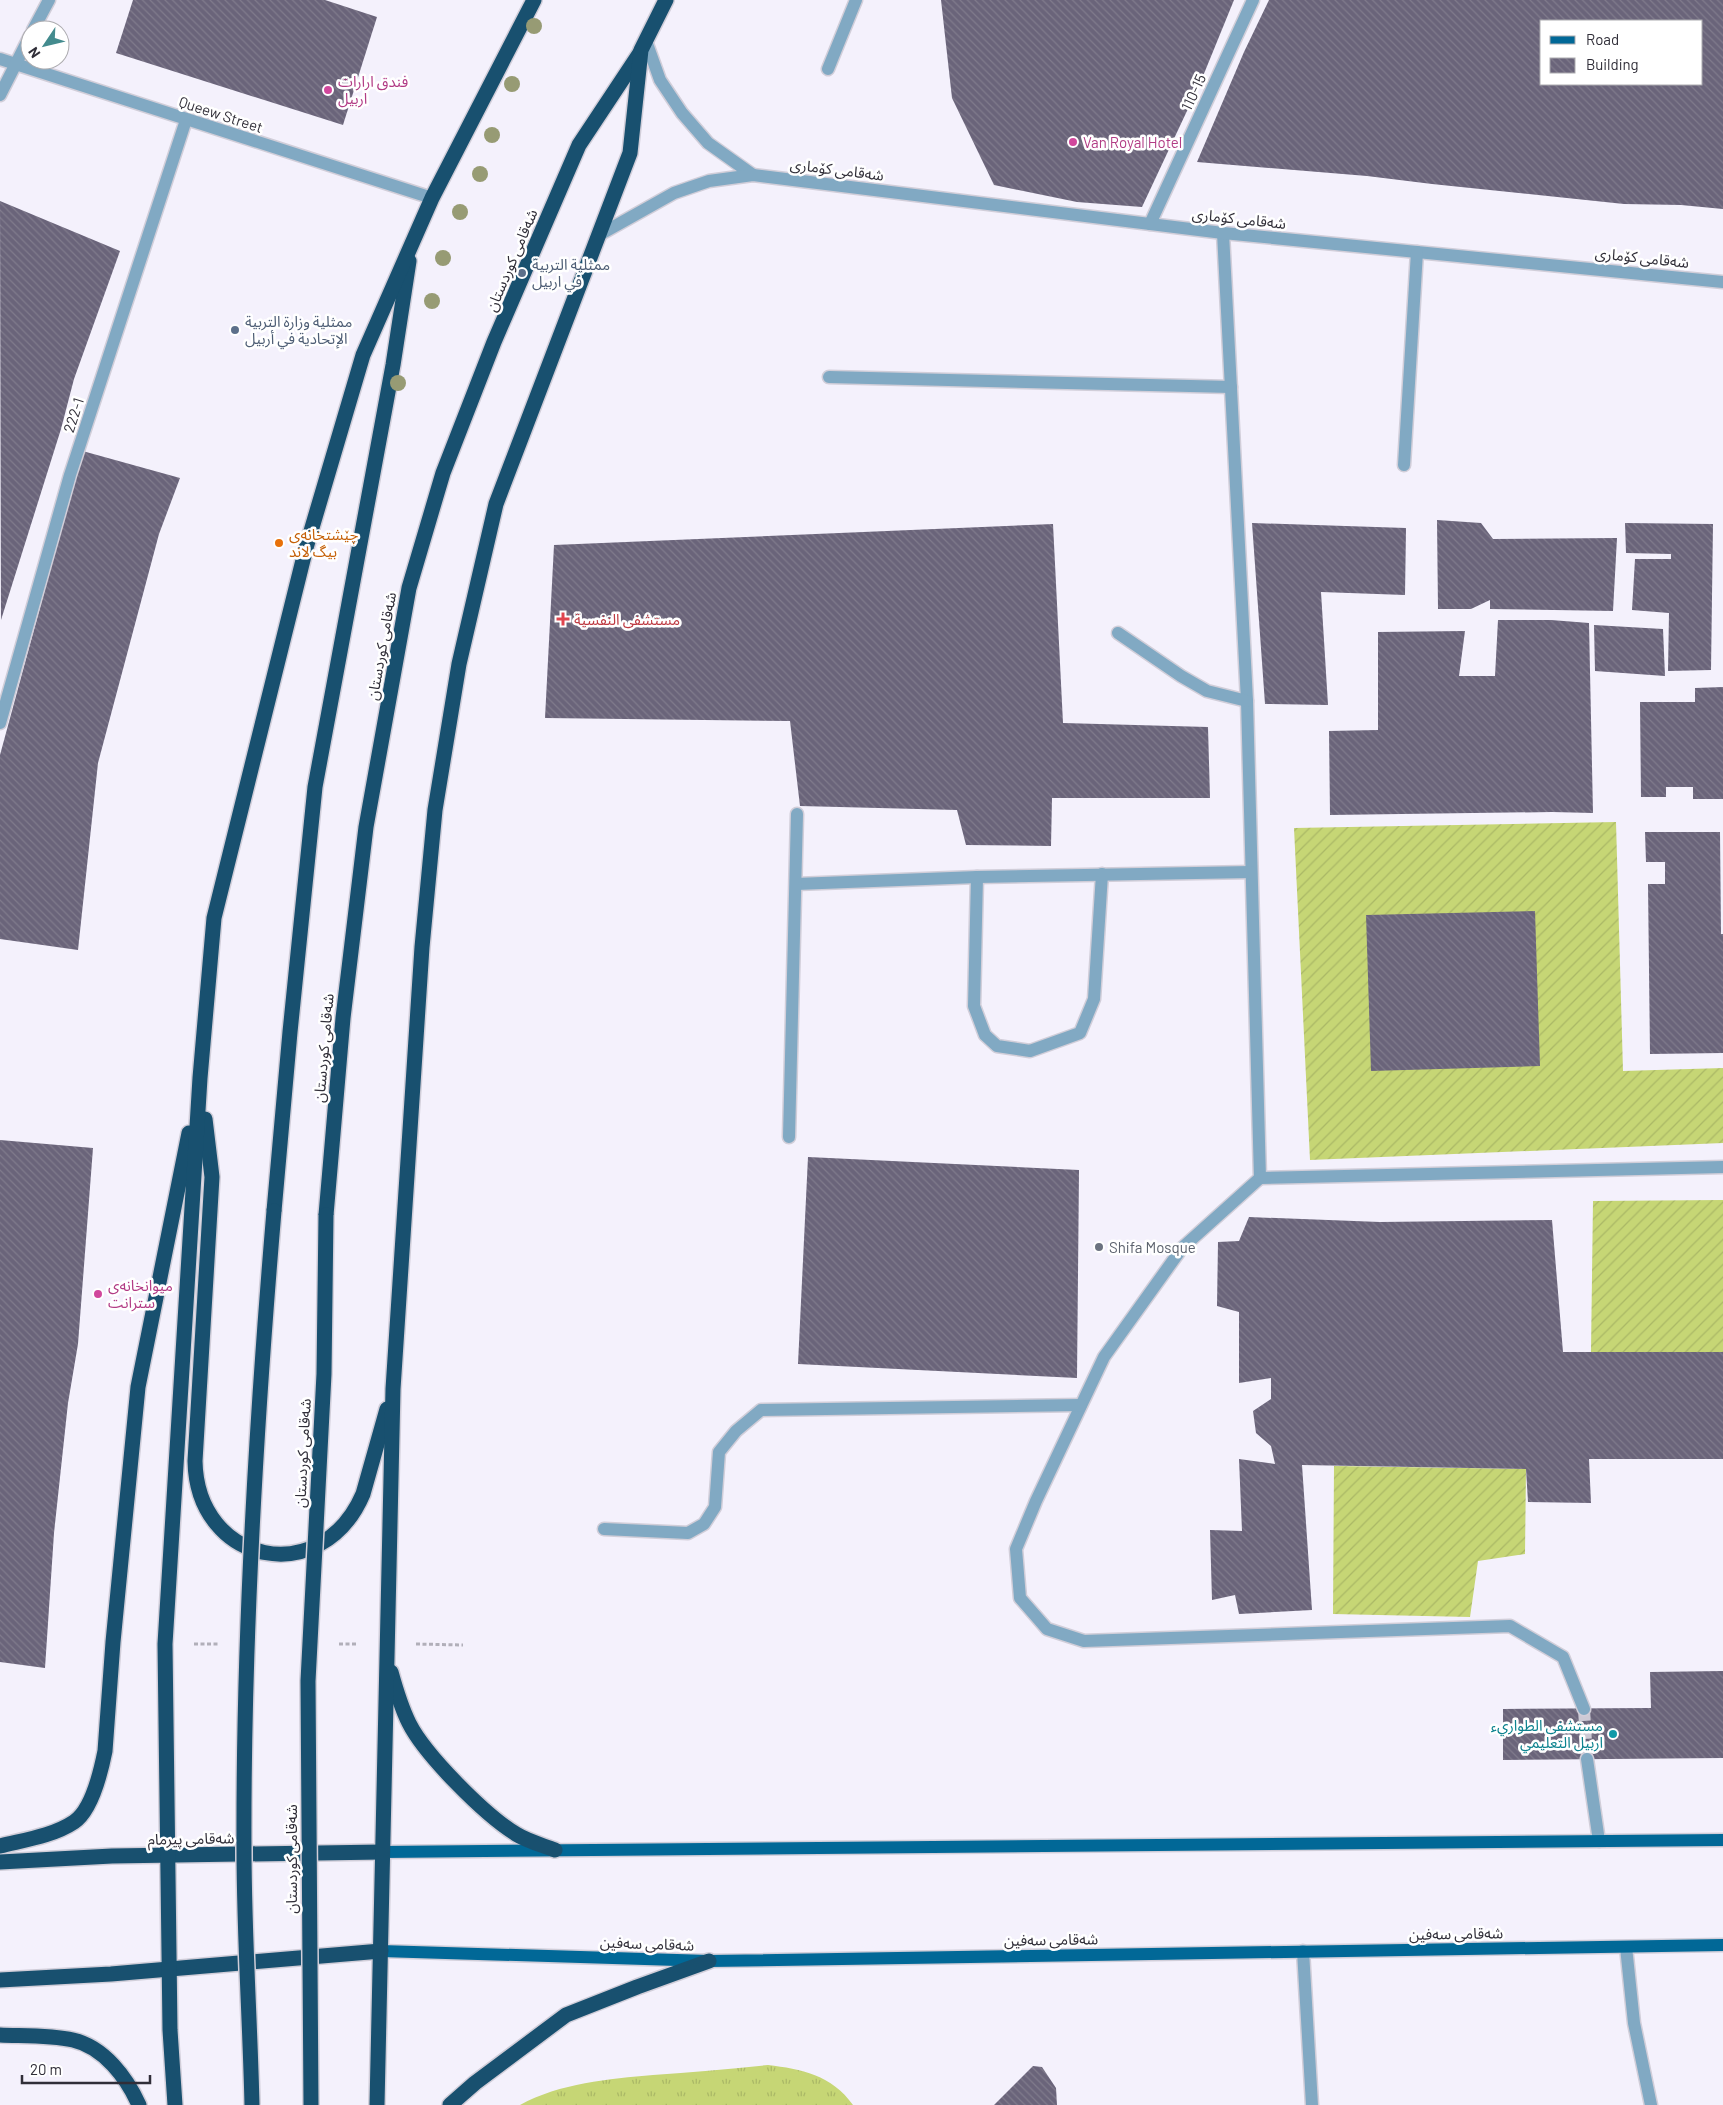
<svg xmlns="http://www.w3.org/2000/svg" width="1723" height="2105" viewBox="0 0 1723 2105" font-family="Barlow,'Noto Sans Arabic',sans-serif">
	<defs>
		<pattern id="grass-tufts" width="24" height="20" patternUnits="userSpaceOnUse" patternTransform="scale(1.25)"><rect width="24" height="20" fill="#c6d675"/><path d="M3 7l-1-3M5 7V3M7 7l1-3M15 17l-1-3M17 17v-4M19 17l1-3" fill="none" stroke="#aab866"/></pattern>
		<pattern id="garden-furrows" width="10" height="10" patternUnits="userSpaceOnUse" patternTransform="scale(1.25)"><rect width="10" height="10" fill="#c6d675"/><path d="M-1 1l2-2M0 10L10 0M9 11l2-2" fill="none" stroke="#aab866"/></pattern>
		<pattern id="building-back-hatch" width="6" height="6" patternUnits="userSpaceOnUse" patternTransform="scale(1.25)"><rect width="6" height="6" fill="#6a647a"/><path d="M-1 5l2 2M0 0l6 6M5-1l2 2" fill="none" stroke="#807b8c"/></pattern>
	</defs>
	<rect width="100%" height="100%" fill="#f4f1fc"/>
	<!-- grass -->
	<path fill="url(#grass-tufts)" d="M768,2065C801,2069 832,2075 853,2105H520C560,2083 609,2079 653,2075C691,2072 730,2069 768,2065Z"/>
	<!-- garden -->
	<g fill="url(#garden-furrows)">
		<path d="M1616,822L1623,1071L1723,1068V1143L1310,1160L1294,828Z"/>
		<path d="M1723,1200V1352H1591L1593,1201Z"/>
		<path d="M1334,1466L1526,1469L1525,1554L1478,1561L1470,1617L1333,1614Z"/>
	</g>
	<!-- building -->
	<g fill="url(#building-back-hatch)" fill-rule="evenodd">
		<path d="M133,0H325L377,17L343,125L116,53Z"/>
		<path d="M941,0H1234L1201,81L1142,207L1077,202L994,185L952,98Z"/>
		<path d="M1269,0H1723V209L1681,205L1624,204L1432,184L1367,176L1197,162L1244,52ZM1542,21H1702V84H1542Z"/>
		<path d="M0,201L120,251L74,379L61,429L1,620Z"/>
		<path d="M79,450L180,478L159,534L98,763L78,950L0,939V755L67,508Z"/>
		<path d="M1437,520L1481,523L1493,539L1617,538L1613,611L1490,609V600L1471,609H1438Z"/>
		<path d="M1252,523L1406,528L1405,595L1321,592L1328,705L1265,704Z"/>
		<path d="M1625,523L1713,524L1711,670L1668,671L1669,613L1632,610L1635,559H1671V554L1626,553Z"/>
		<path d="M1053,524L1063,723L1208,727L1210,798H1052L1051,846L966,845L957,810L800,806L790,721L545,718L554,545Z"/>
		<path d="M1498,620H1551L1589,623L1593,813L1552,812L1330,815L1329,731L1378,730V632L1465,631L1459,676H1495Z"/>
		<path d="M1594,625L1663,629L1665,676L1595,671Z"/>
		<path d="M1723,687V799H1693V787H1666V797H1641L1640,702H1695V688Z"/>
		<path d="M1645,832H1720L1721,934H1723V1053L1650,1054L1648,884H1665V862H1646Z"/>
		<path d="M1535,911L1540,1066L1371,1071L1366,915Z"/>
		<path d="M0,1140L93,1148L78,1344L68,1403L54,1533L45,1668L0,1662Z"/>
		<path d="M808,1157L1079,1170L1077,1378L798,1364Z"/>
		<path d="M1249,1217L1380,1222L1552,1220L1563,1352H1723V1459H1589L1591,1503L1528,1502L1526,1469L1302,1465L1312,1610L1239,1614L1235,1595L1212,1600L1210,1530L1242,1531L1239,1459L1275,1464L1271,1446L1256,1433L1253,1411L1271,1399V1378L1239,1383V1312L1217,1306L1218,1242L1239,1241Z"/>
		<path d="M1723,1671V1758L1503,1760V1709L1651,1708L1650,1672Z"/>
		<path d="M1033,2066L1042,2067L1056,2088L1057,2105H994Z"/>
	</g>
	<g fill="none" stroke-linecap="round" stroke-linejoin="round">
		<!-- minor-tunnel -->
		<path stroke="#cdcad5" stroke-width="12" stroke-dasharray="12 6" stroke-linecap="butt" d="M1584,1709L1587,1759"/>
		<!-- minor casing -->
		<g stroke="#d1ced9" stroke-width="15">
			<g id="minor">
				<path d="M33,30L49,0"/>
				<path d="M646,41L660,80L682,113L708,143L753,175"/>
				<path d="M0,59L432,198"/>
				<path d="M828,69L856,0"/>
				<path d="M0,95L30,36"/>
				<path d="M1150,224L1253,0"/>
				<path d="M1223,233L1247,701L1260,1178L1182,1248L1104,1357L1036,1501L1016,1549L1020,1598L1047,1629L1084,1641L1510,1626L1563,1657L1584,1709"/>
				<path d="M599,235L674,193L709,181L753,175L1223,233L1723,282"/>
				<path d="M829,377L1231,387"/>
				<path d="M1404,465L1417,252"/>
				<path d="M1118,633L1181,676L1207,691L1247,701"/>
				<path d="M0,723L70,475L186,120"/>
				<path d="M977,877L974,1006L985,1035L997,1046L1030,1051L1080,1033L1094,999L1102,874"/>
				<path d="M796,884L977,877L1251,872"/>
				<path d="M789,1137L797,814"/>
				<path d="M1260,1178L1723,1167"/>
				<path d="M604,1529L688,1533L704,1524L715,1507L719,1452L736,1431L761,1410L1081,1405"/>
				<path d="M1587,1759L1599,1841"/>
				<path d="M1626,1947L1634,2023L1651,2105"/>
				<path d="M1303,1951L1312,2105"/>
			</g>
		</g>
		<!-- major casing -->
		<g stroke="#d1ced9" stroke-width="15">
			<g id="major">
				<path d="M382,1852L1723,1840"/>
				<path d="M381,1951L709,1961L1723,1945"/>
			</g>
		</g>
		<!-- highway casing -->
		<g stroke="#d1ced9" stroke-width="18">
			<g id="highway">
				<path d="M205,1119L212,1177L195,1461C197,1565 322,1590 363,1494L387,1409"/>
				<path d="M274,1211L290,1032L315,787L393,365L409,261"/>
				<path d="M326,1215L343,1018L366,827L409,588L443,473L494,342L579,145L640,53"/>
				<path d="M391,1672C396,1690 401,1707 409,1723C425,1755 485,1815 516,1834C527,1841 542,1845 555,1850"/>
				<path d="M0,1846C24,1840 53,1836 74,1822C92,1810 101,1771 105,1751L113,1642L138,1387L189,1133"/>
				<path d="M0,1862L112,1856L382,1852"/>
				<path d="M0,1980L111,1974L381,1951"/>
				<path d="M0,2035C23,2036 51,2035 73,2040C104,2047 127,2078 139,2105"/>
				<path d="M175,2105L170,2030L165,1644L200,1078L214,918L306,548L363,355L432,198L534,0"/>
				<path d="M377,2105L393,1389L422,947L435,810L459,664L496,504L630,153L641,50L666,0"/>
				<path d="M450,2105L475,2083L566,2015L637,1987L709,1961"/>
			</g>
		</g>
		<!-- path -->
		<g stroke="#b1afb9" stroke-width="3" stroke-dasharray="4 2.5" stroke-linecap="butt">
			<path d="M194,1644H218"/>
			<path d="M339,1644H358"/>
			<path d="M416,1644L463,1645"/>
		</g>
		<!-- minor -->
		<use href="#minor" stroke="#81a9c3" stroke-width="12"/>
		<!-- major -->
		<use href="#major" stroke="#016897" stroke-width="12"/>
		<!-- highway -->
		<use href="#highway" stroke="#18506f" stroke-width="15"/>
		<!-- highway-bridge casing -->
		<g stroke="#d1ced9" stroke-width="18" stroke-linecap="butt">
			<g id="highway-bridge">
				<path d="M252,2105C250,2020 244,1934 244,1849C243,1636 256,1423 274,1211"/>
				<path d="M311,2105L308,1681L324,1374L326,1215"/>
			</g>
		</g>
		<!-- highway-bridge -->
		<use href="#highway-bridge" stroke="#18506f" stroke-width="15"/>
	</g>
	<!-- trees -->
	<g fill="#979b74">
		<circle cx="534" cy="26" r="8"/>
		<circle cx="512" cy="84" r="8"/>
		<circle cx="492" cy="135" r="8"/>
		<circle cx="480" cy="174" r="8"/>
		<circle cx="460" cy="212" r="8"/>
		<circle cx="443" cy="258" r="8"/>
		<circle cx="432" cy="301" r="8"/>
		<circle cx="398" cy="383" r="8"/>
	</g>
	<!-- markers -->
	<g fill="#d1479c" stroke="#fff" stroke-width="2">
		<circle cx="328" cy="90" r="5"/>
		<circle cx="1073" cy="142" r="5"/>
		<circle cx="98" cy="1294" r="5"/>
	</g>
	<g fill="#5c6f8a" stroke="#fff" stroke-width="2">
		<circle cx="522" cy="273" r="5"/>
		<circle cx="235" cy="330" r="5"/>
	</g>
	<circle fill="#e8710a" stroke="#fff" stroke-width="2" cx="279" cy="543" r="5"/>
	<path fill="#e0444e" stroke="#fff" stroke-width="2" d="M560.5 611.5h5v5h5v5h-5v5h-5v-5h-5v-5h5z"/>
	<circle fill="#6b7280" stroke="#fff" stroke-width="2" cx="1099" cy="1247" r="5"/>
	<circle fill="#0f9aa8" stroke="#fff" stroke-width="2" cx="1613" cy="1734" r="5"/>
	<g text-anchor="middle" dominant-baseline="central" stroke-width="5" stroke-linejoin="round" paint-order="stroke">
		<!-- hotel labels -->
		<g font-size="15" fill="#b23c85" stroke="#fff" text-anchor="start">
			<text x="338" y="81">فندق ارارات<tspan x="338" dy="17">اربيل</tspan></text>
			<text x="1083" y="142">Van Royal Hotel</text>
			<text x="108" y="1285">میوانخانەی<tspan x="108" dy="17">سترانت</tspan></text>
		</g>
		<!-- street labels -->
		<g font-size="15" fill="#302e38" stroke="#fff">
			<text transform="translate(1193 92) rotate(-65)">110-15</text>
			<text transform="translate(221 114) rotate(18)">Queew Street</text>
			<text transform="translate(837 169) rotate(7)">شەقامی کۆماری</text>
			<text transform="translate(1239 218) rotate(6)">شەقامی کۆماری</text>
			<text transform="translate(1642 257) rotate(6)">شەقامی کۆماری</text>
			<text transform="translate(511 260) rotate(-67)">شەقامی کوردستان</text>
			<text transform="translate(73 415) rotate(-72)">222-1</text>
			<text transform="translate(381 646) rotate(-80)">شەقامی کوردستان</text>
			<text transform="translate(323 1048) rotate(-85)">شەقامی کوردستان</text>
			<text transform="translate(302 1453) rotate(-87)">شەقامی کوردستان</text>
			<text transform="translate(191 1838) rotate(-1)">شەقامی پیرمام</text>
			<text transform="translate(291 1859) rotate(-90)">شەقامی کوردستان</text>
			<text transform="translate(1456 1933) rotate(-1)">شەقامی سەفین</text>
			<text transform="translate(1051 1939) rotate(-1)">شەقامی سەفین</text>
			<text transform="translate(647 1943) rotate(2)">شەقامی سەفین</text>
		</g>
		<!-- service labels -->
		<g font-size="15" fill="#4e5e75" stroke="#fff" text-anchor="start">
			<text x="532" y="264">ممثلية التربية<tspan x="532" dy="17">في اربيل</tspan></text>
			<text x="245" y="321">ممثلية وزارة التربية<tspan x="245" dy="17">الإتحادية في أربيل</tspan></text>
		</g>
		<!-- food labels -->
		<g font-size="15" fill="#c56008" stroke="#fff" text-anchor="start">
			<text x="289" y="534">چێشتخانەی<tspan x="289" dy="17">بیگ لاند</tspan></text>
		</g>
		<!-- health labels -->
		<g font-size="15" fill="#be3a42" stroke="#fff" text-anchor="start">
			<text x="574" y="619">مستشفى النفسية</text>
		</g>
		<!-- worship labels -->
		<g font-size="15" fill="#5b616d" stroke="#fff" text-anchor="start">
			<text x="1109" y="1247">Shifa Mosque</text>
		</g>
		<!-- culture labels -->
		<g font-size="15" fill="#0d838f" stroke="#fff" text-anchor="end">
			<text x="1603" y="1725">مستشفى الطواريء<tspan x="1603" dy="17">اربيل التعليمي</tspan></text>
		</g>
	</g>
	<!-- legend -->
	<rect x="1540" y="20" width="162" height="65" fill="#ffffff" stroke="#acabaf"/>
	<rect x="1550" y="36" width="25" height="8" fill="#016897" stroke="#acabaf"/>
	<text x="1586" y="45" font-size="15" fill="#302e38">Road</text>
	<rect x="1550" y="58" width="25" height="15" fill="url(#building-back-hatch)" stroke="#acabaf"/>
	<text x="1586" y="70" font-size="15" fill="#302e38">Building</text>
	<!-- north arrow -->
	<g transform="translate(45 45) rotate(235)"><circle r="24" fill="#ffffff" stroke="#acabaf"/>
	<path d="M0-4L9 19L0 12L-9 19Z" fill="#438b8e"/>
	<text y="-8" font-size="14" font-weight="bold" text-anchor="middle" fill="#302e38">N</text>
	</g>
	<!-- scale -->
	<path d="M22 2075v8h128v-8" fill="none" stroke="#302e38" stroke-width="2.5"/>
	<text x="30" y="2075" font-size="15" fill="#302e38" stroke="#ffffff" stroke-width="4" paint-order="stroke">20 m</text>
</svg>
